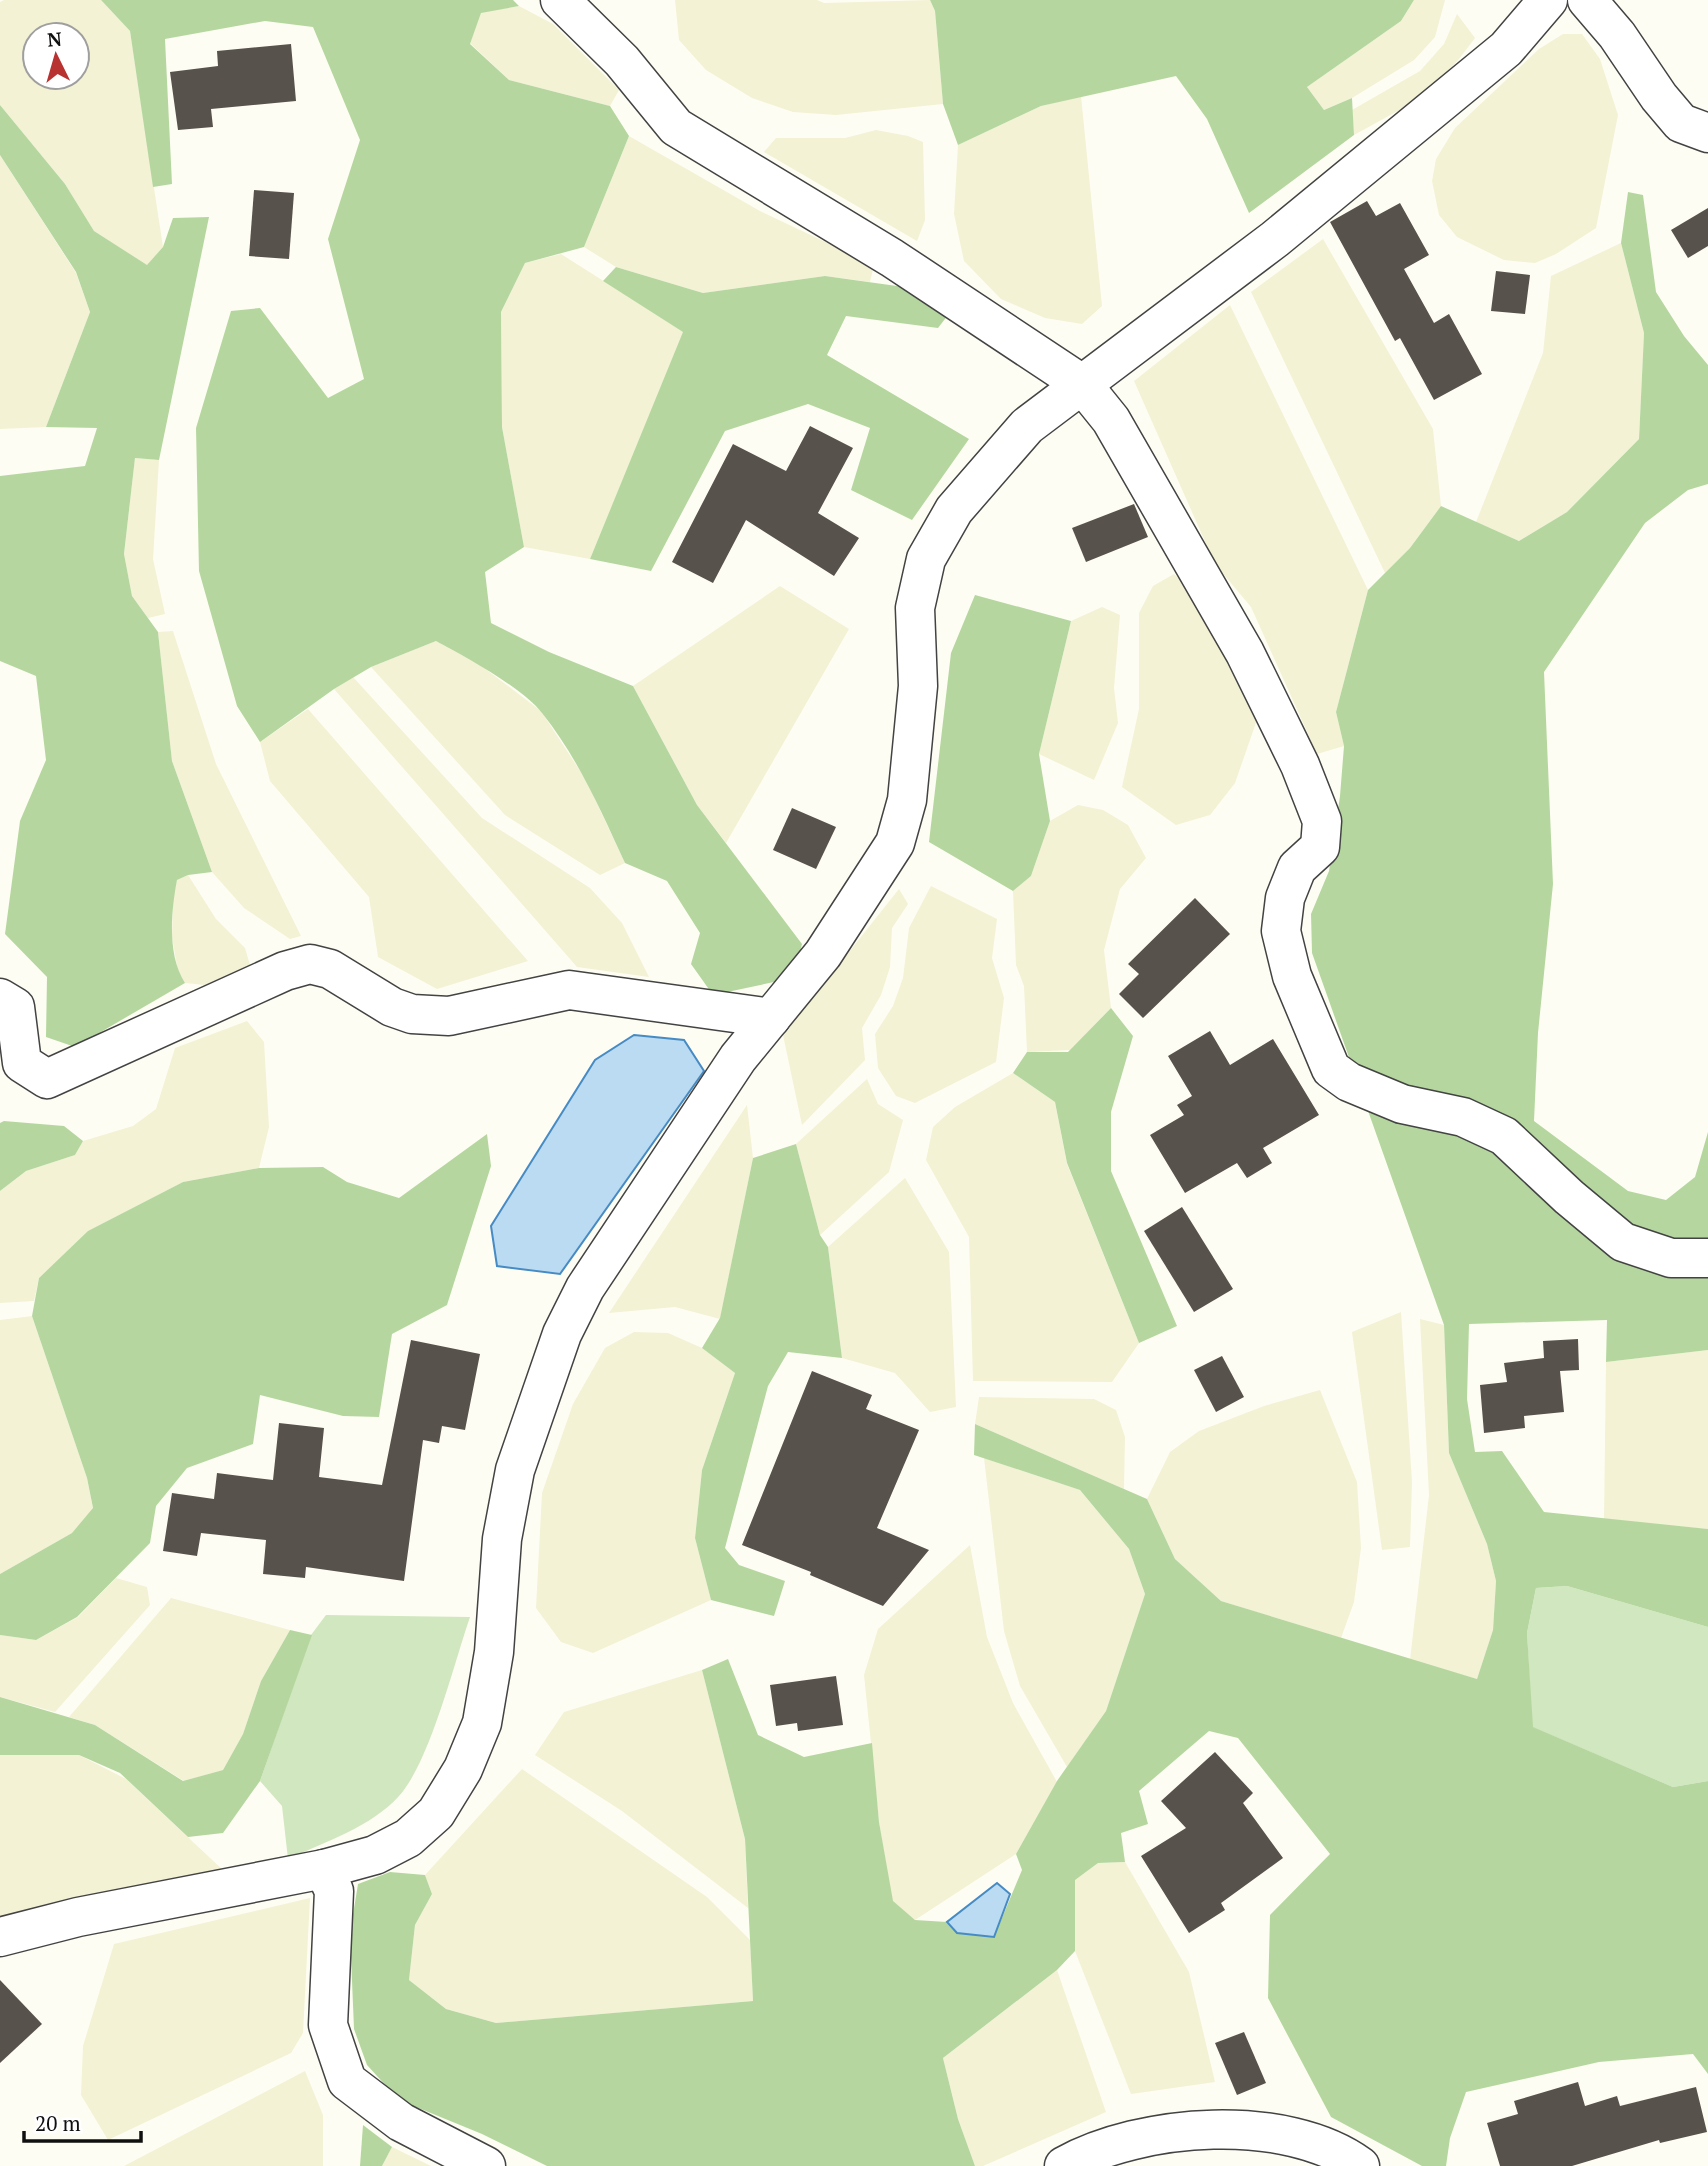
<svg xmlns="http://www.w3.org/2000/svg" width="1708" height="2166" viewBox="0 0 1708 2166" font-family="'PT Serif',serif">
	<rect width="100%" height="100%" fill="#fefdf3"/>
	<!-- farmland -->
	<g fill="#f3f2d5" fill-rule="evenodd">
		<path d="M4,0H101L130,31L163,247L147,266L94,231L65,184L0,105V2ZM35,35H77V77H35Z"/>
		<path d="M675,0H817L824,3L930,0L935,11L943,104L836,115L793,112L752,98L706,70L679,40Z"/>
		<path d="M1414,0H1445L1435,37L1414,60L1352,98L1324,110L1307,87L1401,21Z"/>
		<path d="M519,6L553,24L619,90L610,106L509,80L470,43L481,12Z"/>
		<path d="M1457,14L1475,38L1459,59L1423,97L1354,135L1352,110L1420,71L1444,44Z"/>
		<path d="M1563,34H1582L1600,59L1618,115L1596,228L1556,254L1535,263L1504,260L1457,237L1439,215L1432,181L1436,159L1455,128L1539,49Z"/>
		<path d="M1081,96L1102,306L1082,324L1045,318L1001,299L964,261L954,214L958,145L1041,106Z"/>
		<path d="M876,130L908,136L923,142L925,220L917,241L764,152L776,138H845Z"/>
		<path d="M629,136L760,211L874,265L870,282L825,276L703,293L616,267L584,247Z"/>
		<path d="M0,155L76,273L90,312L46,427L0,429Z"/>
		<path d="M1323,239L1433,429L1441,506L1410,548L1385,573L1251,292Z"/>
		<path d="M1621,243L1644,333L1639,439L1567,512L1519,541L1476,522L1543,353L1551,276Z"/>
		<path d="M561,254L684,332L590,559L524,547L502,427L501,312L525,263Z"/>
		<path d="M1230,305L1368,590L1336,712L1344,746L1317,754L1251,607L1215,564L1134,381Z"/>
		<path d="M135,458L159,460L153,559L165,614L148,618L132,596L124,554Z"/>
		<path d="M1174,574L1190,589L1259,714L1235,783L1210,815L1176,825L1122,787L1139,709V613L1153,586Z"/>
		<path d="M780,586L849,629L726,843L697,805L633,686Z"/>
		<path d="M1102,607L1120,615L1114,688L1118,723L1094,780L1039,754L1071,621Z"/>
		<path d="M173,631L216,764L301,936L290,939L244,908L212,872L172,761L158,632Z"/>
		<path d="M436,641L480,665L541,711L586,780L625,863L600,875L505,815L371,667Z"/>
		<path d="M353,677L482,818L590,888L622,923L649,977L577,967L334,689Z"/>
		<path d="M308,709L528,961L437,989L378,957L369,897L270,781L260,742Z"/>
		<path d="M1078,805L1103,810L1128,825L1146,858L1120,889L1104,950L1111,1008L1070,1050L1027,1052L1024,986L1016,965L1013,891L1031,876L1050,821Z"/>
		<path d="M188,875L216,919L245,948L250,965L205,985L185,983L178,972L172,937L173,898L177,880Z"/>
		<path d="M931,886L997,919L992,958L1004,998L996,1062L915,1103L896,1096L878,1068L875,1034L893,1006L903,978L909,928Z"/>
		<path d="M899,889L908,904L892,928L890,967L881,995L862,1028L865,1060L802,1125L783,1035Z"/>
		<path d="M247,1021L264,1042L269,1127L259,1168L183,1182L89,1231L39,1278L34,1301L0,1303V1191L26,1171L75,1155L83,1141L133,1126L156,1109L175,1048Z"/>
		<path d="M1013,1073L1055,1102L1067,1164L1139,1343L1112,1382L973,1381L969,1237L926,1160L933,1127L955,1107Z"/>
		<path d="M867,1079L878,1104L903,1120L889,1172L820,1235L796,1144Z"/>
		<path d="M747,1105L753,1158L720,1319L675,1307L609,1313Z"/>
		<path d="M905,1178L949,1252L956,1407L930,1412L895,1373L842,1358L828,1247Z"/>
		<path d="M1401,1312L1412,1482L1410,1547L1382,1550L1352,1332Z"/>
		<path d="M32,1316L87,1478L93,1509L72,1533L0,1574V1320Z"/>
		<path d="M1420,1319L1444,1325L1449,1453L1487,1544L1496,1581L1493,1630L1477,1679L1410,1660L1429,1495Z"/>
		<path d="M634,1332L668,1333L702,1348L735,1373L702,1470L695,1538L711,1600L593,1653L561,1642L536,1608L542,1493L573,1404L605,1348Z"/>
		<path d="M1708,1350V1529L1604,1520L1606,1362Z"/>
		<path d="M1320,1390L1357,1482L1361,1548L1354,1602L1341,1638L1221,1601L1175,1559L1147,1499L1170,1452L1199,1431L1264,1406Z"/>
		<path d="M979,1397L1094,1399L1116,1410L1125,1437L1124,1489L975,1424Z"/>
		<path d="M984,1458L1080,1490L1129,1549L1145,1594L1106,1711L1067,1767L1020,1686L1004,1631Z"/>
		<path d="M970,1545L987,1637L1013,1703L1057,1782L1016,1854L915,1920L892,1901L879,1822L864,1675L878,1629Z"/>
		<path d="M116,1578L147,1587L150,1605L55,1712L0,1697V1635L36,1640L78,1617Z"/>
		<path d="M171,1598L290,1630L261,1681L243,1734L223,1770L184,1781L95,1725L69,1717Z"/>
		<path d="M702,1670L745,1839L748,1908L622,1811L535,1755L564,1712Z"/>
		<path d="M14,1753L79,1755L126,1779L226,1873L0,1918V1755Z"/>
		<path d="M522,1769L707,1897L750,1940L753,2001L496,2023L446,2009L409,1980L415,1925L432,1894L425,1875Z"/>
		<path d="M1125,1862L1189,1972L1215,2082L1131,2094L1075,1951L1074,1880L1098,1863Z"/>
		<path d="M310,1898L303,2033L291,2053L108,2140L81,2095L83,2046L114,1944Z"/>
		<path d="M1057,1970L1106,2112L983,2166H975L958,2119L943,2058Z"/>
		<path d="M305,2071L323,2115V2166H124Z"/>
		<path d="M392,2147L431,2166H382Z"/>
	</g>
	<!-- green -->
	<g fill="#d1e7bf">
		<path d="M1567,1586L1708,1627V1781L1673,1787L1532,1727L1527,1633L1536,1588Z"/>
		<path d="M326,1615L470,1617C454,1663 430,1762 399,1796C371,1827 325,1842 288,1859L282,1806L260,1781L311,1635Z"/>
	</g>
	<!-- forest -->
	<g fill="#b5d79f">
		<path d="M101,0H513L519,6L481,13L470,44L509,80L610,106L629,136L584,247L525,263L501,312L502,427L524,547L485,572L491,623L549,652L633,686L697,805L802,944L793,978L713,995L691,964L700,933L667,881L625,863C601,811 578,758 542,713C523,688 464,656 436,641L371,667L334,689L260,742L237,706L199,571L196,428L231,311L260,308L328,398L364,379L328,239L360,140L313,27L265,21L165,39L172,184L153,187L130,31Z"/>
		<path d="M930,0H1414L1401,21L1307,87L1324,110L1352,98L1354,135L1249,213L1207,119L1176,76L1041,106L958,145L943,104L935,11Z"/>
		<path d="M0,105L65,184L94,231L147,265L163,247L173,218L209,217L159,460L135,458L124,554L132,596L158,632L172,761L212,872L188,875L177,880C171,912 167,955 185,983L75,1047L46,1037L47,977L5,934L20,821L46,760L36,676L0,661V476L85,466L97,428L46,427L90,312L76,272L0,155Z"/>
		<path d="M1628,192L1643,195L1656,292L1684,336L1708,365V484L1688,490L1645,523L1544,672L1553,884L1538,1033L1534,1121L1628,1191L1666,1200L1695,1177L1708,1132V1350L1606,1362L1607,1320L1469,1324L1467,1399L1475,1452L1502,1451L1544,1512L1708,1529V1627L1567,1586L1536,1588L1527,1633L1533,1727L1673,1787L1708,1781V2074L1693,2054L1599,2062L1466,2092L1450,2138L1446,2166H1422L1331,2117L1268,1998L1270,1915L1330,1854L1238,1738L1209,1731L1139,1791L1148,1824L1121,1833L1125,1862L1098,1863L1075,1880V1951L1057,1970L943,2058L958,2119L975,2166H547L482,2134L399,2100L367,2065L354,2029L350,1933L358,1884L390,1872L425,1875L432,1894L415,1925L409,1980L446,2009L496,2023L753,2001L745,1839L702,1670L728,1659L758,1735L804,1757L872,1743L879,1822L893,1901L915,1920L947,1922L957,1933L994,1937L1022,1870L1016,1854L1057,1781L1106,1711L1145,1594L1129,1549L1080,1490L974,1455L975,1424L1147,1499L1175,1559L1221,1601L1477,1679L1493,1630L1496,1581L1487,1544L1449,1453L1444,1325L1312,953L1311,914L1329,871L1340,796L1344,746L1336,712L1368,590L1410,548L1441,506L1519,541L1567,512L1639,439L1644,333L1621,243Z"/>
		<path d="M616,267L703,293L825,276L904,287L948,315L938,328L846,316L827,355L969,439L912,520L851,490L870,428L808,404L725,431L651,571L590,559L683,332L603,281Z"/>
		<path d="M975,595L1071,621L1039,754L1050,821L1031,876L1013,891L929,842L951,653Z"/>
		<path d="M1111,1008L1133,1036L1111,1112V1171L1177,1326L1139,1343L1067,1163L1055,1102L1013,1073L1027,1052H1068Z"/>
		<path d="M4,1121L64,1126L83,1141L75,1155L26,1171L0,1191V1123Z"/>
		<path d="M487,1134L491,1166L447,1305L392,1334L379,1417L343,1416L260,1395L253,1444L187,1468L156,1506L150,1543L77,1617L36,1640L0,1635V1574L72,1533L93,1508L87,1478L32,1316L39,1278L88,1231L183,1182L259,1168L323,1167L347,1182L399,1198Z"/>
		<path d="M796,1144L820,1235L828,1247L842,1358L788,1352L768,1386L725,1548L739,1565L785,1581L774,1616L711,1600L695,1538L702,1470L735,1373L702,1348L720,1318L753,1158Z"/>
		<path d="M290,1630L312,1635L260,1781L223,1833L188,1837L120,1773L79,1755H0V1697L95,1725L183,1781L223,1770L243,1734L261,1681Z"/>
		<path d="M363,2125L392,2147L382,2166H360Z"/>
	</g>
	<!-- water -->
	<g fill="#bbdbf2" stroke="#478bc4" stroke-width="2">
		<path d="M634,1035L684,1040L704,1071L560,1274L497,1266L491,1226L595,1060Z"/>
		<path d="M997,1883L1010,1894L994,1937L957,1933L947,1922Z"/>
	</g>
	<!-- building -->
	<g fill="#58524d">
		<path d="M291,44L296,101L211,109L213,127L178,130L170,72L218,66L217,51Z"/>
		<path d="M254,190L294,193L289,259L249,256Z"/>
		<path d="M1367,201L1376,216L1400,203L1429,255L1404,269L1434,323L1449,314L1482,374L1434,400L1400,338L1395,341L1330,222Z"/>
		<path d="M1708,208V246L1688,258L1671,230Z"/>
		<path d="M1496,271L1530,275L1525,314L1491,311Z"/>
		<path d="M810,426L853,448L818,513L859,538L834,576L746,520L713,583L672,562L733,444L786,471Z"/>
		<path d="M1134,504L1148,537L1086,562L1072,528Z"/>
		<path d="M792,808L836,827L816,869L773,850Z"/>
		<path d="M1195,898L1230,934L1143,1018L1119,994L1139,974L1128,964Z"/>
		<path d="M1210,1031L1230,1065L1273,1039L1319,1115L1263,1148L1272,1163L1247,1178L1237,1163L1185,1193L1150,1135L1184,1115L1177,1105L1192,1096L1168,1056Z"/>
		<path d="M1182,1207L1233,1289L1194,1312L1144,1231Z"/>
		<path d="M1578,1339L1579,1370L1560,1371L1564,1412L1524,1416L1525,1428L1484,1433L1480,1385L1507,1382L1504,1363L1544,1358L1543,1341Z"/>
		<path d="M411,1340L480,1354L465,1430L442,1426L439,1443L423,1440L404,1581L306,1567L305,1578L263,1574L266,1540L201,1533L197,1556L163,1551L172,1493L214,1499L217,1473L273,1480L279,1423L324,1428L319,1477L382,1485Z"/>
		<path d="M1222,1356L1244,1397L1216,1412L1194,1370Z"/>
		<path d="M812,1371L872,1395L866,1409L919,1430L877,1528L929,1550L883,1606L810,1575L811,1572L742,1545Z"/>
		<path d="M836,1676L843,1725L798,1731L797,1723L776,1726L770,1685Z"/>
		<path d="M1215,1752L1253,1793L1243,1803L1283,1858L1221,1903L1225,1910L1189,1933L1141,1856L1186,1828L1161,1801Z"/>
		<path d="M0,1980L42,2024L0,2063Z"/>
		<path d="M1244,2032L1266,2083L1237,2095L1215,2043Z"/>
		<path d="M1578,2082L1585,2106L1617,2096L1620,2106L1696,2087L1707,2132L1660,2143L1659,2140L1572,2166H1500L1487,2123L1518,2114L1514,2101Z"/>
	</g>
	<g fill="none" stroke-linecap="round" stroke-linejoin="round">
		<!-- street casing -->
		<g stroke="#434343" stroke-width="41">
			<g id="street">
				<path d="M560,0L622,61L676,127L892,258L1082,384L1111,420L1245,653L1300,765L1322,821L1320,847L1297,868L1285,898L1281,931L1292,976L1331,1069L1349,1082L1402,1104L1463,1117L1504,1136L1569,1197L1623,1242L1671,1258H1708"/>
				<path d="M1587,0L1617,35L1659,97L1681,123L1708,133"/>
				<path d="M0,998L15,1007L22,1063L47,1079L285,971L310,964L330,969L392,1007L412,1014L449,1016L569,990L771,1018"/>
				<path d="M324,1869L334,1891L328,2025L347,2081L401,2122L486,2166"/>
				<path d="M0,1937L78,1917L324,1869L375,1855L408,1838L436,1813L463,1769L482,1723L494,1652L502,1539L515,1470L562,1334L585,1288L738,1058L823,954L895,843L907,800L918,686L915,608L926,559L954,510L1027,426L1275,239L1506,49L1548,0"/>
				<path d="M1064,2166C1141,2123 1286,2112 1360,2166"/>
			</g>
		</g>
		<!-- street -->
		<use href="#street" stroke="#fff" stroke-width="38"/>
	</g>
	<!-- north arrow -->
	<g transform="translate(56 56) rotate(355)"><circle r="33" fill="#ffffff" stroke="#9f9f9f" stroke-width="2"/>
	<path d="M0-5L12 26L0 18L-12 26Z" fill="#b73231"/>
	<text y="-10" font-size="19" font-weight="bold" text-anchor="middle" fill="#101010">N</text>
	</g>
	<!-- scale -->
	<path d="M24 2131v10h117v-10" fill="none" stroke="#101010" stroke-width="3.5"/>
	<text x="35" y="2131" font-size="21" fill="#101010" stroke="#ffffff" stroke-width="5" paint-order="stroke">20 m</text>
</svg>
